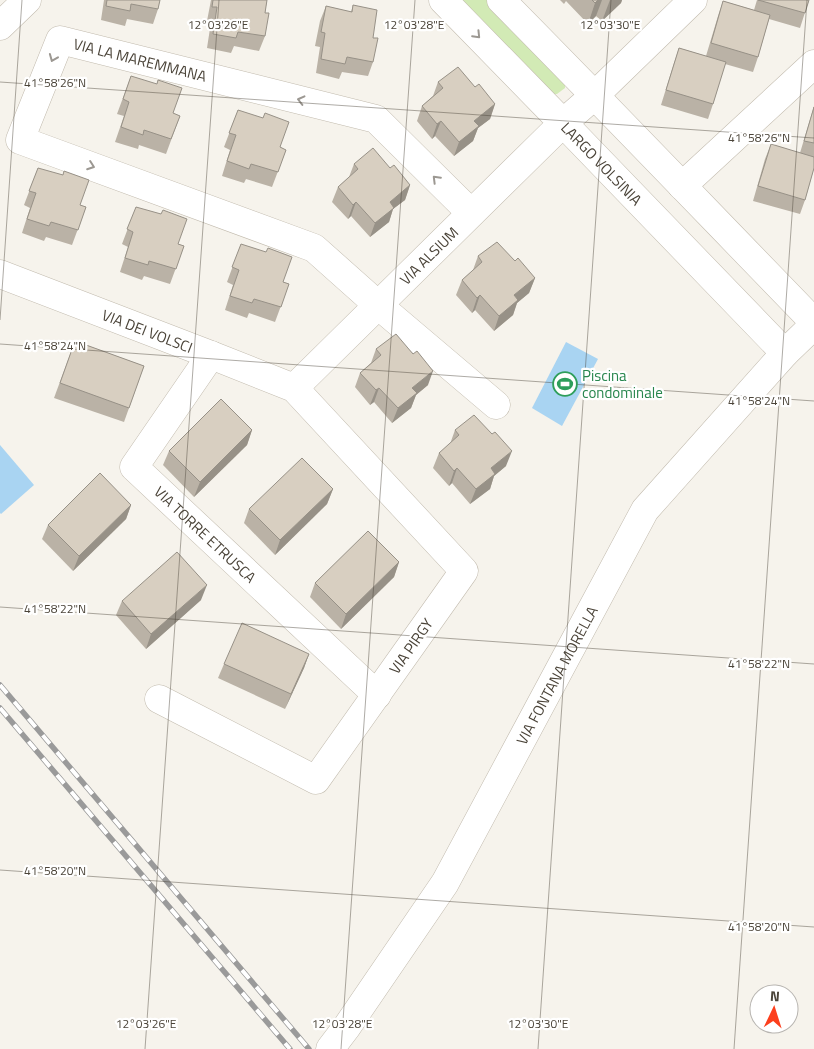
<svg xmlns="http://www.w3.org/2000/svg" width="814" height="1049" viewBox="0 0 814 1049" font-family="'Titillium Web',sans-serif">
	<rect width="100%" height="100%" fill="#f6f3ec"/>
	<!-- green -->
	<path fill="#d2eab5" d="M454,0H494L565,83V88L557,94H552Z"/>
	<!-- water -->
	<g fill="#a9d4f2">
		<path d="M566,342L598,359L562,426L532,408Z"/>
		<path d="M0,445L34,485L1,514L0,513Z"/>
	</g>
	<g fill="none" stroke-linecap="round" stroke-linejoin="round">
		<!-- minor casing -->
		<g stroke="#c2bbae" stroke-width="29">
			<g id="minor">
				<path d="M501,0C606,106 710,215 814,322"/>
				<path id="s1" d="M693,0L595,95L563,123L785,353"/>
				<path d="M0,26L27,0"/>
				<path d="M682,186L814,64"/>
				<path d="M471,213L376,119L60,40L20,140L314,248L378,305L496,405"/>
				<path id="s2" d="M0,274L211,355L294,388L464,571L316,780L159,699"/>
				<path id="s3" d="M211,355L134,467L377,695"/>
				<path id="s4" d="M294,388L563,123L443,0"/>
				<path id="s5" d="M330,1049L346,1028L445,883L645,510L785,353L814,325"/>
			</g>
		</g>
		<!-- minor -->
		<use href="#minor" stroke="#fff" stroke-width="28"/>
		<!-- rail casing -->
		<g stroke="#9a9a9a" stroke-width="5.5">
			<g id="rail">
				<path d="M0,685L309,1049"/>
				<path d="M0,708L290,1049"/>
			</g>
		</g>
		<!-- rail -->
		<use href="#rail" stroke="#fff" stroke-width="4" stroke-dasharray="11" stroke-linecap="butt"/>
	</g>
	<!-- wall -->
	<g fill="#bab2a6">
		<path d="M104,0H160L158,9L153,24L127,19L125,26L101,20Z"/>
		<path d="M211,0H267L265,13V36L259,51L234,46L231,53L207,48L211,22L207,21Z"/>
		<path d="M560,0H622L621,3L602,21L596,16L588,24L566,1L564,4Z"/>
		<path d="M757,0H809L800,28L769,19L758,57L753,72L725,64L713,104L708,119L661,105L674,63L679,48L706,56L718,16L723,1L754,10Z"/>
		<path d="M353,5L373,38V62L368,76L342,72L339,79L316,73L320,47L315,46L320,21L326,6L351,12Z"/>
		<path d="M131,76L173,113L180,116L166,154L139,145L138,149L115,142L124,116L117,114Z"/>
		<path d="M438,82L475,87L495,104L490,119L478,128L473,141L454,156L435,136L432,139L417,121L422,106L433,96Z"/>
		<path d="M814,106V168L805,200L800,214L753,201L765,159L771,144L800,153Z"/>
		<path d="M238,110L280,147L286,150L272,187L246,179L244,183L222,176L230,150L224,147Z"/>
		<path d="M354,164L390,168L410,185L405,200L393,209L389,222L370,237L351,216L348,219L332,202L338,187L349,177Z"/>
		<path d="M38,168L80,205L86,207L72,245L46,237L44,241L22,233L30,208L24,205Z"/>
		<path d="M136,207L178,244L184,246L170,284L144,276L142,280L120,272L128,247L122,244Z"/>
		<path d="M241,244L283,282L289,284L275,322L249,313L247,318L225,310L233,285L227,282Z"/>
		<path d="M478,256L515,261L535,278L529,293L517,303L513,315L494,331L475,310L472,313L456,295L462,280L473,270Z"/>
		<path d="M75,341L144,366L124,422L54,398Z"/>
		<path d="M376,349L428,385L416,395L411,408L392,423L374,402L370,405L355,387L360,373L371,363Z"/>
		<path d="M252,430L247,445L194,497L163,465L169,451Z"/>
		<path d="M455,430L506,466L494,476L490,489L470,504L452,483L449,486L433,468L439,453L450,444Z"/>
		<path d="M333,489L327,504L275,555L244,523L249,509Z"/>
		<path d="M131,505L126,519L73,571L42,539L48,525Z"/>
		<path d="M399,562L394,577L341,629L310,597L315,583Z"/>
		<path d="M201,600L146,649L116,615L122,601Z"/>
		<path d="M309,654L304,668L285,709L218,678L224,664Z"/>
	</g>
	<!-- shaded-wall -->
	<g fill="#979187">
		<path d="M598,0H602L596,16L588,24L595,3Z"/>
		<path d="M610,0H622L621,3L602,21Z"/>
		<path d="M495,104L490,119L478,128L473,141L454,156L459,142L474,121Z"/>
		<path d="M441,121L435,136L432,139L437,124Z"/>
		<path d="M410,185L405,200L393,209L389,222L370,237L375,223L390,202Z"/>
		<path d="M356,202L351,216L348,219L353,205Z"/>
		<path d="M535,278L529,293L517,303L513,315L494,331L499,316L514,295Z"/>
		<path d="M480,295L475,310L472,313L477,298Z"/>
		<path d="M433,371L428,385L416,395L411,408L392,423L398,408L412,388Z"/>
		<path d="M379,388L374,402L370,405L376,390Z"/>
		<path d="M252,430L247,445L194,497L200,482Z"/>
		<path d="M512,451L506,466L494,476L490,489L470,504L476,489L491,468Z"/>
		<path d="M457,468L452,483L449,486L454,471Z"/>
		<path d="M333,489L327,504L275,555L280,540Z"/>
		<path d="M131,505L126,519L73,571L79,556Z"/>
		<path d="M399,562L394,577L341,629L346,614Z"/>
		<path d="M207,585L201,600L146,649L151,634Z"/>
		<path d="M309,654L304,668L285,709L291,694Z"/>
	</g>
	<!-- building -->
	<g fill="#d8cfc1" stroke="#979187">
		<path d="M107,0H160L158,9L131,4L130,11L106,6Z"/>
		<path d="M213,0H267L265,13H269L265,36L238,32L236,38L213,34L217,7H212Z"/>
		<path d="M592,0H598L595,3Z"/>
		<path d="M758,0H809L805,13Z"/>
		<path d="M723,1L770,15L758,57L711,43Z"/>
		<path d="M353,5L377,10L373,38H378L373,62L347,57L345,64L321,59L325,33L321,32L326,6L352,12Z"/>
		<path d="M679,48L726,62L713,104L666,90Z"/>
		<path d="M458,67L475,87L479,84L495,104L474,121L479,126L459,142L441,121L437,124L422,106L443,88L438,82Z"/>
		<path d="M131,76L157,84L158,80L182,88L173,113L180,116L171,139L144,130L143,135L121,127L129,102L123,99Z"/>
		<path d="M814,107V143L804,141Z"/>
		<path d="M238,110L263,118L265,113L289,122L280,147L286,150L278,172L251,164L249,169L227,161L236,135L229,133Z"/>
		<path d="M771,144L814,157V168L805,200L758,186Z"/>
		<path d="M373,148L390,168L394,165L410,185L390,202L394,208L375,223L356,202L353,205L338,187L358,169L354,164Z"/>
		<path d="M38,168L63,175L64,171L89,180L80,205L86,207L78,230L51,222L49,226L27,219L36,193L29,191Z"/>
		<path d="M136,207L161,214L163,210L187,219L178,244L184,246L176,269L149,261L148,265L125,258L133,232L127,229Z"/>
		<path d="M497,242L515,261L518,258L535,278L514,295L518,300L499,316L480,295L477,298L462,280L482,262L478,256Z"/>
		<path d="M241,244L266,252L268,248L292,257L283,282L289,284L281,307L254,299L252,303L230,296L239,270L232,267Z"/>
		<path d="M396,334L413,354L417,351L433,371L412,388L417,393L398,408L379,388L376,390L360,373L381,355L376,349Z"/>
		<path d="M75,341L144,366L129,408L60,383Z"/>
		<path d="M221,399L252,430L200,482L169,451Z"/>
		<path d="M474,415L492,434L495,432L512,451L491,468L495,474L476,489L457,468L454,471L439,453L459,435L455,430Z"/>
		<path d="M302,458L333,489L280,540L249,509Z"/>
		<path d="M100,473L131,505L79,556L48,525Z"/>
		<path d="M368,531L399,562L346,614L315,583Z"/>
		<path d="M177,552L207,585L151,634L122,601Z"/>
		<path d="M242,623L309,654L291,694L224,664Z"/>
	</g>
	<!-- one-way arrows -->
	<defs><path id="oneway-chevron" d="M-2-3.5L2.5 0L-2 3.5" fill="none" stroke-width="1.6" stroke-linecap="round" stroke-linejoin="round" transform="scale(1.25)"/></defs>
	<g stroke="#9c9892">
		<use href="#oneway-chevron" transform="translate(477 35) rotate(46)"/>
		<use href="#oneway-chevron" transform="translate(53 58) rotate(112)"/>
		<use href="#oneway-chevron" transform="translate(301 100) rotate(-166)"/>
		<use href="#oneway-chevron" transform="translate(91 166) rotate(20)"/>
		<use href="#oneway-chevron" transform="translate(436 179) rotate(-135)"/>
	</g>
	<!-- ticks -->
	<path fill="none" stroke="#4b4439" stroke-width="1" stroke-opacity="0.45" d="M0,82L814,138M0,320L22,0M0,344L814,401M0,607L814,664M0,870L814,927M145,1049L219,0M341,1049L415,0M538,1049L611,0M734,1049L807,0"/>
	<!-- icons -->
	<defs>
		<g id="stadium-ring" transform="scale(1.25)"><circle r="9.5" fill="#fff" stroke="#2e9e5b" stroke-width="1.5"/><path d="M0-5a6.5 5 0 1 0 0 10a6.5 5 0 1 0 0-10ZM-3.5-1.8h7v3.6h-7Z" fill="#2e9e5b"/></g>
	</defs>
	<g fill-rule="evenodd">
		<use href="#stadium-ring" x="565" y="384"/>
	</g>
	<g text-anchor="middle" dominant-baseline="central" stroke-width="4.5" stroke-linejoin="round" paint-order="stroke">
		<!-- street labels -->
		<g font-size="15" fill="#4b4439" stroke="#fff">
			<text transform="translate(140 60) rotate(14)">VIA LA MAREMMANA</text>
			<text stroke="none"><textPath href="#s1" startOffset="235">LARGO VOLSINIA</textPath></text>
			<text stroke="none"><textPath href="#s4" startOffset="189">VIA ALSIUM</textPath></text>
			<text stroke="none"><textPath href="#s2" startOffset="158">VIA DEI VOLSCI</textPath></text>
			<text stroke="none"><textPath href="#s3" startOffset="234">VIA TORRE ETRUSCA</textPath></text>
			<text transform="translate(411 646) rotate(-55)">VIA PIRGY</text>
			<text stroke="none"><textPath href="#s5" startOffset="438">VIA FONTANA MORELLA</textPath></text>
		</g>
		<!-- leisure labels -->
		<g font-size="15" fill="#27864d" stroke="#fff" text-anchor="start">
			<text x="582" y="375">Piscina<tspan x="582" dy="17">condominale</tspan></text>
		</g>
	</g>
	<g font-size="12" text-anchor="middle" fill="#4b4439" stroke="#fff" stroke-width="4.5" stroke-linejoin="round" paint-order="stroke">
		<text x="218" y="29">12°03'26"E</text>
		<text x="414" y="29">12°03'28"E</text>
		<text x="610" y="29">12°03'30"E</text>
		<text x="55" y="87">41°58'26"N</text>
		<text x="759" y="142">41°58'26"N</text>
		<text x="55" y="350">41°58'24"N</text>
		<text x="759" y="405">41°58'24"N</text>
		<text x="55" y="613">41°58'22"N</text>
		<text x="759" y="668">41°58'22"N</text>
		<text x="55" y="875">41°58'20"N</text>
		<text x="759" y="931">41°58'20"N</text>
		<text x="146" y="1028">12°03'26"E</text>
		<text x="342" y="1028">12°03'28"E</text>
		<text x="538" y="1028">12°03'30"E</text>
	</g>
	<!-- north arrow -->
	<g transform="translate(774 1009) rotate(4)"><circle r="24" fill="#ffffff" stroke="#b7b4b0"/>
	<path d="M0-4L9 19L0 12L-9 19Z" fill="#fc3f1d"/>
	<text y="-8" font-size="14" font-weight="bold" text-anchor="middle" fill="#4b4439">N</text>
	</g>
</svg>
